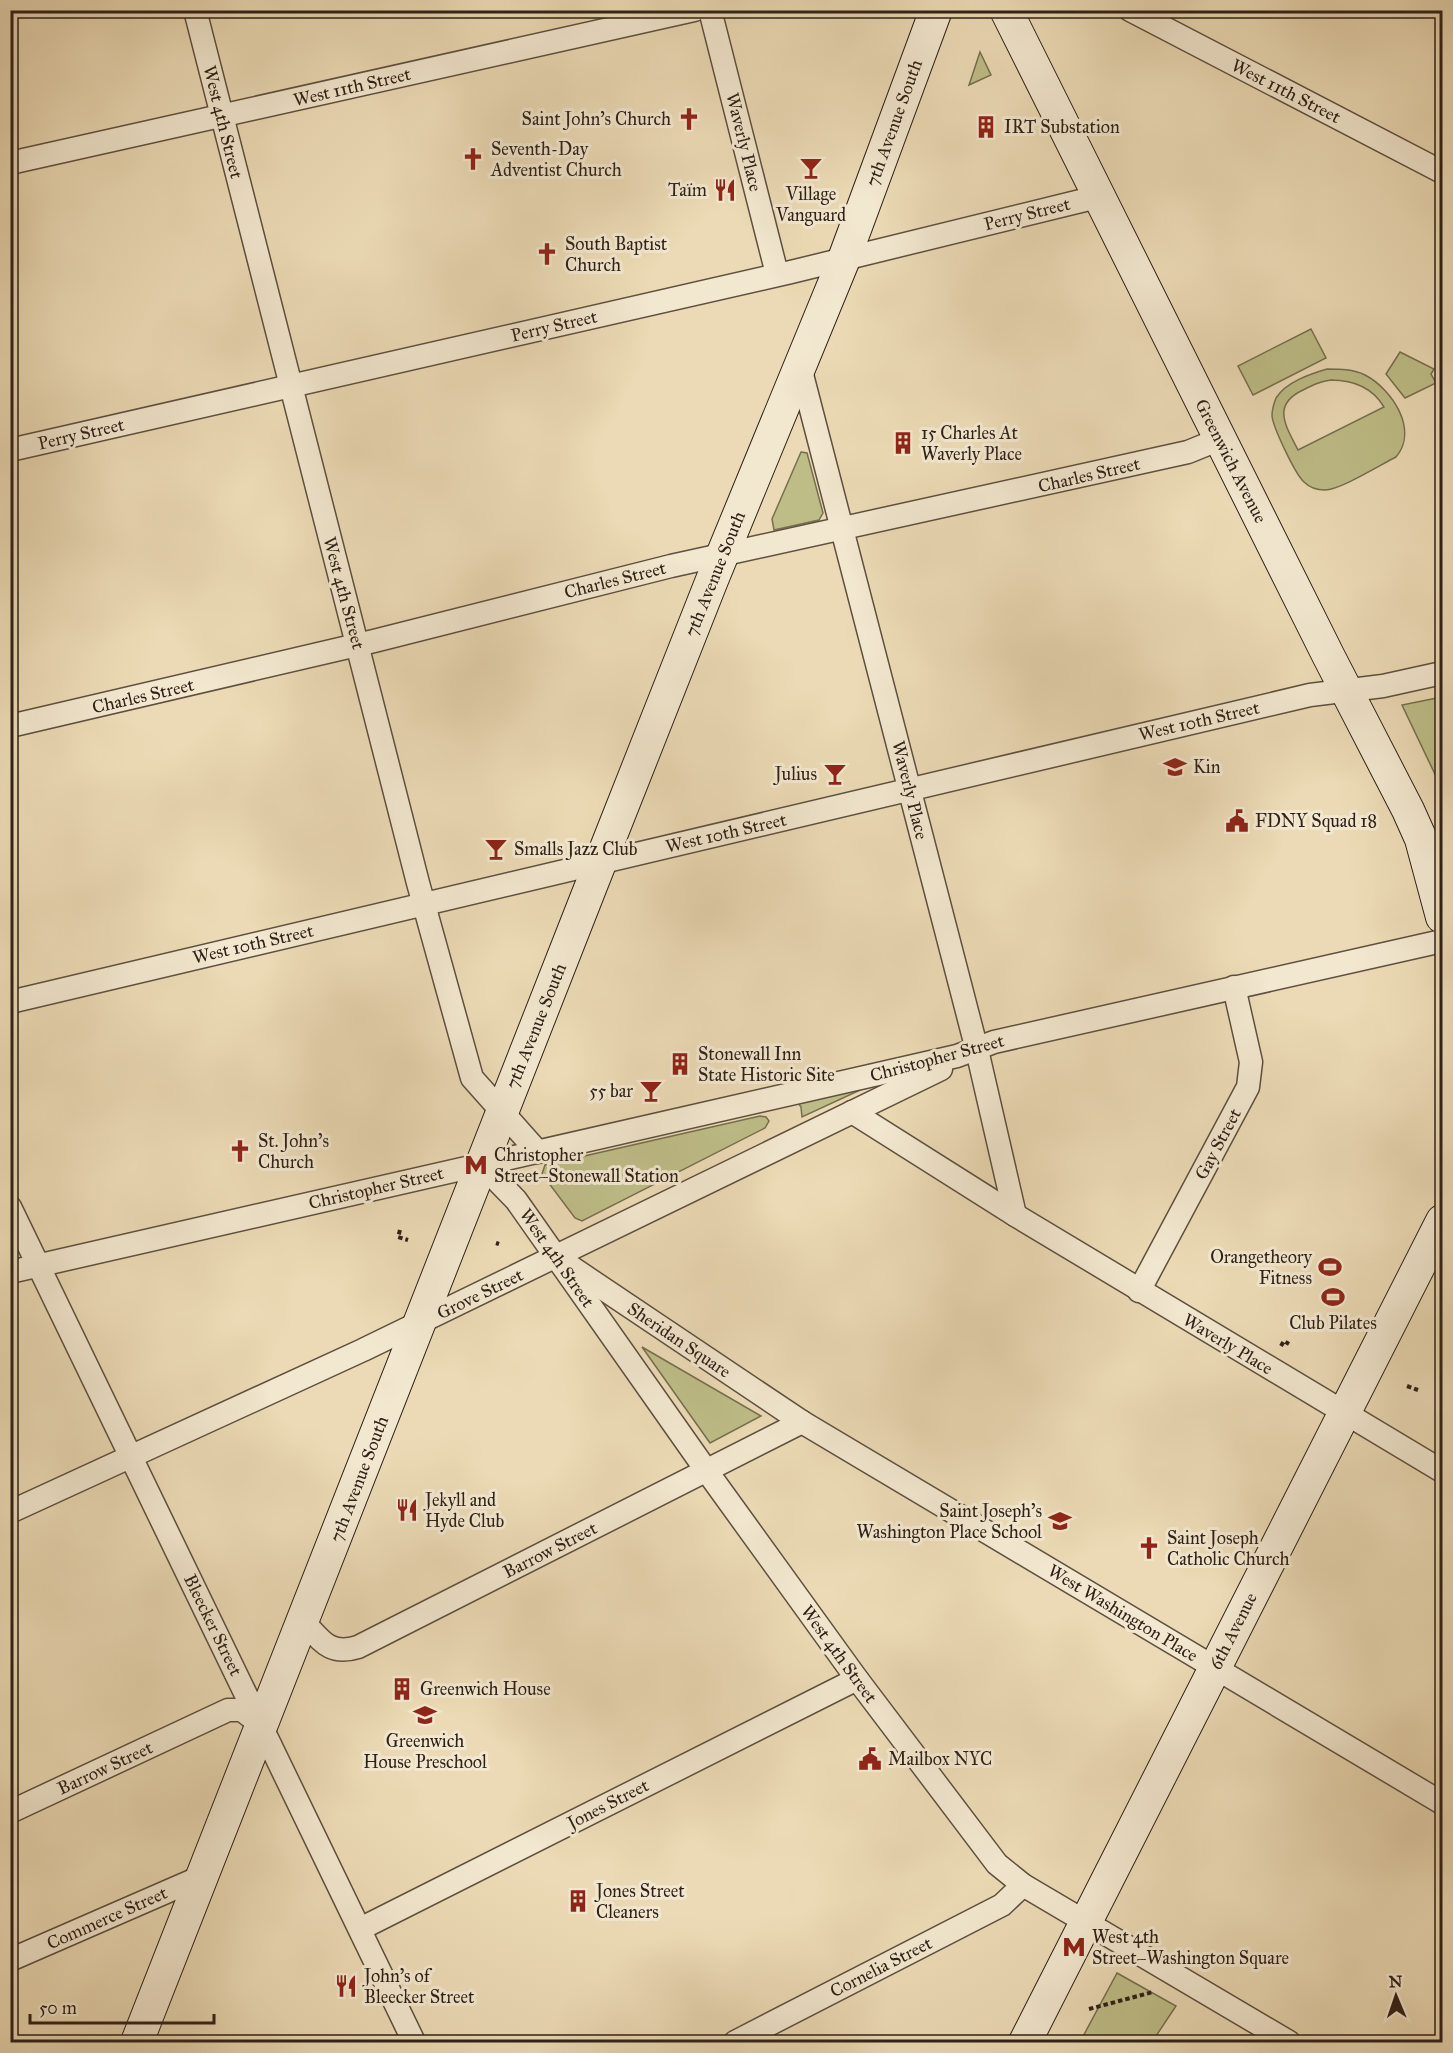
<svg xmlns="http://www.w3.org/2000/svg" width="1453" height="2053" viewBox="0 0 1453 2053" font-family="'IM FELL Great Primer',serif">
	<rect width="100%" height="100%" fill="#ebdab5"/>
	<filter id="stains"><feTurbulence type="fractalNoise" baseFrequency=".00333" numOctaves="4"/><feColorMatrix values="0 0 0 0 .2 0 0 0 0 .09 0 0 0 0 .02 0 0 0 .5 -.17"/></filter>
	<radialGradient id="worn" r=".72"><stop offset=".6" stop-color="#630" stop-opacity="0"/><stop offset="1" stop-color="#630" stop-opacity=".3"/></radialGradient>
	<!-- green -->
	<g fill="#bebd88" stroke="#766f50" stroke-width="1.5" fill-rule="evenodd">
		<path d="M980,52L991,75L969,85Z"/>
		<path d="M1311,329L1326,358L1253,395L1238,366Z"/>
		<path d="M1400,352L1434,369L1431,374L1436,383L1405,398L1386,374Z"/>
		<path d="M1327,369C1340,369 1353,369 1365,375C1392,389 1419,430 1396,457C1380,465 1340,490 1325,490C1317,490 1309,487 1304,482C1295,474 1273,427 1272,416C1272,410 1274,403 1276,398C1286,382 1310,374 1327,369ZM1331,380C1354,380 1372,387 1384,407L1298,450C1286,426 1271,405 1303,390C1313,385 1321,381 1331,380Z"/>
		<path d="M801,452L807,453L823,513L819,520L774,530L772,519Z"/>
		<path d="M1442,697V789L1402,705Z"/>
		<path d="M871,1085L802,1117L801,1107L798,1103Z"/>
		<path d="M760,1116L766,1117L769,1121L765,1128L582,1221L575,1218L542,1174L545,1165Z"/>
		<path d="M642,1347L761,1416L710,1443Z"/>
		<path d="M1117,1973L1176,2006L1152,2042H1080Z"/>
	</g>
	<g fill="none" stroke-linecap="round" stroke-linejoin="round">
		<!-- street casing -->
		<g stroke="#5e4f3f" stroke-width="25">
			<g id="street">
				<path d="M195,10L418,883L472,1078L538,1152"/>
				<path d="M710,10L777,274"/>
				<path d="M1130,10L1442,172"/>
				<path d="M10,163L694,10"/>
				<path d="M800,367L977,1050L1015,1215"/>
				<path d="M10,450L791,272L1097,197"/>
				<path d="M10,726L374,641L671,566L1188,452L1220,439"/>
				<path d="M10,1002L1310,695L1383,686L1442,673"/>
				<path d="M852,1112L1015,1215L1442,1471"/>
				<path d="M482,1165L516,1200L706,1470L857,1679L997,1864L1023,1885L1289,2042"/>
				<path d="M10,1207L414,2042"/>
				<path d="M568,1265L802,1422L1442,1803"/>
				<path d="M10,1272L957,1056L994,1042L1442,941"/>
				<path d="M1139,1291L1248,1087L1251,1062L1234,987"/>
				<path d="M10,1512L363,1350L941,1069"/>
				<path d="M303,1621C321,1640 329,1656 358,1647L802,1422"/>
				<path d="M10,1812L228,1710H242L261,1725"/>
				<path d="M360,1929L857,1679"/>
				<path d="M10,1960L203,1876"/>
				<path d="M735,2042L1002,1905L1023,1885"/>
			</g>
		</g>
		<!-- secondary casing -->
		<g stroke="#2f2118" stroke-width="34">
			<g id="secondary">
				<path d="M1006,10L1329,657L1408,810L1421,839L1442,917"/>
				<path d="M137,2042L591,886L712,580L844,259L936,10"/>
				<path d="M1025,2042L1442,1221"/>
			</g>
		</g>
		<!-- path -->
		<g stroke="#2f2118" stroke-width="4" stroke-dasharray="4.5 3" stroke-linecap="butt">
			<path d="M1437,723L1442,734"/>
			<path d="M400,1230L398,1237L408,1240"/>
			<path d="M496,1243L499,1244"/>
			<path d="M1281,1346L1284,1341L1289,1344"/>
			<path d="M1407,1386L1418,1390"/>
			<path d="M1089,2009L1153,1992"/>
		</g>
		<!-- street -->
		<use href="#street" stroke="#f2e7cf" stroke-width="22"/>
		<!-- secondary -->
		<use href="#secondary" stroke="#f2e7cf" stroke-width="32"/>
	</g>
	<!-- icons -->
	<defs>
		<g id="church-bare" transform="scale(1.8)"><path d="M-1.2-6h2.4v3.5h3.3v2.4h-3.3V6h-2.4V-.1h-3.3v-2.4h3.3Z" fill="#8f2418" stroke="#f2e7cf" stroke-width="2.5" paint-order="stroke"/></g>
		<g id="building-bare" transform="scale(1.8)"><path d="M-4-6H4V6H1V3H-1V6H-4ZM-2.5-4.3h1.7v1.8h-1.7ZM.8-4.3h1.7v1.8H.8ZM-2.5-1h1.7V.8h-1.7ZM.8-1h1.7V.8H.8Z" fill="#8f2418" stroke="#f2e7cf" stroke-width="2.5" paint-order="stroke"/></g>
		<g id="bar-bare" transform="scale(1.8)"><path d="M-6-5H6L.8 .8V4.5H3.5V6h-7V4.5H-.8V.8Z" fill="#8f2418" stroke="#f2e7cf" stroke-width="2.5" paint-order="stroke"/></g>
		<g id="restaurant-bare" transform="scale(1.8)"><path d="M-5-6h1v4h1v-4h1v4h1v-4h1v5L-1.5 .5V6h-2V.5L-5-1ZM5-6V6H3V1.5H1.5Q1.5-4 5-6Z" fill="#8f2418" stroke="#f2e7cf" stroke-width="2.5" paint-order="stroke"/></g>
		<g id="school-bare" transform="scale(1.8)"><path d="M0-5L7-2L0 1L-7-2ZM-4 1L0 2.5L4 1V4Q0 6-4 4Z" fill="#8f2418" stroke="#f2e7cf" stroke-width="2.5" paint-order="stroke"/></g>
		<g id="civic-bare" transform="scale(1.8)"><path d="M-.6-6.5H3V-4.5H.6V-3L4-1V1h2V6H-6V1h2V-1L-.6-3ZM-1.2 2.5V6h2.4V2.5Z" fill="#8f2418" stroke="#f2e7cf" stroke-width="2.5" paint-order="stroke"/></g>
		<g id="metro-bare" transform="scale(1.8)"><path d="M-5.5 5V-5H-3L0 0L3-5H5.5V5H3V-.5L0 4L-3-.5V5Z" fill="#8f2418" stroke="#f2e7cf" stroke-width="2.5" paint-order="stroke"/></g>
		<g id="stadium-bare" transform="scale(1.8)"><path d="M0-5a6.5 5 0 1 0 0 10a6.5 5 0 1 0 0-10ZM-3.5-1.8h7v3.6h-7Z" fill="#8f2418" stroke="#f2e7cf" stroke-width="2.5" paint-order="stroke"/></g>
	</defs>
	<g fill-rule="evenodd">
		<use href="#church-bare" x="689" y="119"/>
		<use href="#building-bare" x="986" y="127"/>
		<use href="#church-bare" x="473" y="159"/>
		<use href="#bar-bare" x="811" y="168"/>
		<use href="#restaurant-bare" x="725" y="190"/>
		<use href="#church-bare" x="547" y="254"/>
		<use href="#building-bare" x="903" y="443"/>
		<use href="#school-bare" x="1175" y="767"/>
		<use href="#bar-bare" x="835" y="774"/>
		<use href="#civic-bare" x="1237" y="821"/>
		<use href="#bar-bare" x="496" y="849"/>
		<use href="#building-bare" x="680" y="1064"/>
		<use href="#bar-bare" x="651" y="1091"/>
		<use href="#church-bare" x="240" y="1151"/>
		<use href="#metro-bare" x="476" y="1165"/>
		<use href="#stadium-bare" x="1330" y="1267"/>
		<use href="#stadium-bare" x="1333" y="1297"/>
		<use href="#restaurant-bare" x="407" y="1510"/>
		<use href="#school-bare" x="1060" y="1521"/>
		<use href="#church-bare" x="1149" y="1548"/>
		<use href="#building-bare" x="402" y="1689"/>
		<use href="#school-bare" x="425" y="1715"/>
		<use href="#civic-bare" x="870" y="1759"/>
		<use href="#building-bare" x="578" y="1901"/>
		<use href="#metro-bare" x="1074" y="1947"/>
		<use href="#restaurant-bare" x="346" y="1986"/>
	</g>
	<g text-anchor="middle" dominant-baseline="central" stroke-width="6" stroke-linejoin="round" paint-order="stroke">
		<!-- street labels -->
		<g font-size="18" fill="#2f2118" stroke="#f2e7cf">
			<text transform="translate(352 87) rotate(-13)">West 11th Street</text>
			<text transform="translate(1286 91) rotate(27)">West 11th Street</text>
			<text transform="translate(223 122) rotate(76)">West 4th Street</text>
			<text transform="translate(894 123) rotate(-70)">7th Avenue South</text>
			<text transform="translate(744 142) rotate(76)">Waverly Place</text>
			<text transform="translate(1027 214) rotate(-14)">Perry Street</text>
			<text transform="translate(554 326) rotate(-13)">Perry Street</text>
			<text transform="translate(81 434) rotate(-13)">Perry Street</text>
			<text transform="translate(1231 461) rotate(63)">Greenwich Avenue</text>
			<text transform="translate(1089 475) rotate(-13)">Charles Street</text>
			<text transform="translate(715 574) rotate(-68)">7th Avenue South</text>
			<text transform="translate(615 580) rotate(-14)">Charles Street</text>
			<text transform="translate(344 593) rotate(75)">West 4th Street</text>
			<text transform="translate(143 696) rotate(-13)">Charles Street</text>
			<text transform="translate(1199 721) rotate(-13)">West 10th Street</text>
			<text transform="translate(910 790) rotate(76)">Waverly Place</text>
			<text transform="translate(726 833) rotate(-13)">West 10th Street</text>
			<text transform="translate(253 944) rotate(-13)">West 10th Street</text>
			<text transform="translate(536 1026) rotate(-68)">7th Avenue South</text>
			<text transform="translate(937 1058) rotate(-15)">Christopher Street</text>
			<text transform="translate(1218 1144) rotate(-62)">Gay Street</text>
			<text transform="translate(376 1188) rotate(-13)">Christopher Street</text>
			<text transform="translate(557 1258) rotate(55)">West 4th Street</text>
			<text transform="translate(480 1294) rotate(-26)">Grove Street</text>
			<text transform="translate(679 1340) rotate(34)">Sheridan Square</text>
			<text transform="translate(1228 1344) rotate(31)">Waverly Place</text>
			<text transform="translate(359 1479) rotate(-69)">7th Avenue South</text>
			<text transform="translate(550 1550) rotate(-27)">Barrow Street</text>
			<text transform="translate(1123 1613) rotate(31)">West Washington Place</text>
			<text transform="translate(213 1625) rotate(64)">Bleecker Street</text>
			<text transform="translate(1233 1631) rotate(-63)">6th Avenue</text>
			<text transform="translate(839 1654) rotate(54)">West 4th Street</text>
			<text transform="translate(105 1768) rotate(-25)">Barrow Street</text>
			<text transform="translate(608 1804) rotate(-27)">Jones Street</text>
			<text transform="translate(107 1918) rotate(-24)">Commerce Street</text>
			<text transform="translate(881 1967) rotate(-27)">Cornelia Street</text>
		</g>
		<!-- poi labels -->
		<g font-size="18" fill="#2f2118" stroke="#f2e7cf" text-anchor="start">
			<text x="671" y="119" text-anchor="end">Saint John's Church</text>
			<text x="1004" y="127">IRT Substation</text>
			<text x="491" y="149">Seventh-Day<tspan x="491" dy="21">Adventist Church</tspan></text>
			<text x="707" y="190" text-anchor="end">Taïm</text>
			<text x="811" y="194" text-anchor="middle">Village<tspan x="811" dy="21">Vanguard</tspan></text>
			<text x="565" y="244">South Baptist<tspan x="565" dy="21">Church</tspan></text>
			<text x="921" y="433">15 Charles At<tspan x="921" dy="21">Waverly Place</tspan></text>
			<text x="1193" y="767">Kin</text>
			<text x="817" y="774" text-anchor="end">Julius</text>
			<text x="1255" y="821">FDNY Squad 18</text>
			<text x="514" y="849">Smalls Jazz Club</text>
			<text x="698" y="1054">Stonewall Inn<tspan x="698" dy="21">State Historic Site</tspan></text>
			<text x="633" y="1091" text-anchor="end">55 bar</text>
			<text x="258" y="1141">St. John’s<tspan x="258" dy="21">Church</tspan></text>
			<text x="494" y="1155">Christopher<tspan x="494" dy="21">Street–Stonewall Station</tspan></text>
			<text x="1312" y="1257" text-anchor="end">Orangetheory<tspan x="1312" dy="21">Fitness</tspan></text>
			<text x="1333" y="1323" text-anchor="middle">Club Pilates</text>
			<text x="425" y="1500">Jekyll and<tspan x="425" dy="21">Hyde Club</tspan></text>
			<text x="1042" y="1511" text-anchor="end">Saint Joseph's<tspan x="1042" dy="21">Washington Place School</tspan></text>
			<text x="1167" y="1538">Saint Joseph<tspan x="1167" dy="21">Catholic Church</tspan></text>
			<text x="420" y="1689">Greenwich House</text>
			<text x="425" y="1741" text-anchor="middle">Greenwich<tspan x="425" dy="21">House Preschool</tspan></text>
			<text x="888" y="1759">Mailbox NYC</text>
			<text x="596" y="1891">Jones Street<tspan x="596" dy="21">Cleaners</tspan></text>
			<text x="1092" y="1937">West 4th<tspan x="1092" dy="21">Street–Washington Square</tspan></text>
			<text x="364" y="1976">John's of<tspan x="364" dy="21">Bleecker Street</tspan></text>
		</g>
	</g>
	<!-- margin -->
	<rect width="1453" height="2053" fill="none" stroke="#ebdab5" stroke-width="36"/>
	<rect x="12" y="12" width="1429" height="2029" fill="none" stroke="#2f2118" stroke-width="3"/>
	<rect x="18" y="18" width="1417" height="2017" fill="none" stroke="#2f2118" stroke-width="1.5"/>
	<!-- north arrow -->
	<g transform="translate(1396 1996) rotate(358)" stroke="#f2e7cf" stroke-width="4.5" paint-order="stroke">
	<path d="M0-4.5L10 22L0 15L-10 22Z" fill="#2f2118"/>
	<text y="-9" font-size="16" font-weight="bold" text-anchor="middle" fill="#2f2118">N</text>
	</g>
	<!-- scale -->
	<path d="M30 2014v9h184v-9" fill="none" stroke="#2f2118" stroke-width="3"/>
	<text x="39" y="2014" font-size="18" fill="#2f2118" stroke="#f2e7cf" stroke-width="4.5" paint-order="stroke">50 m</text>
	<rect width="100%" height="100%" filter="url(#stains)"/>
	<rect width="100%" height="100%" fill="url(#worn)"/>
</svg>
